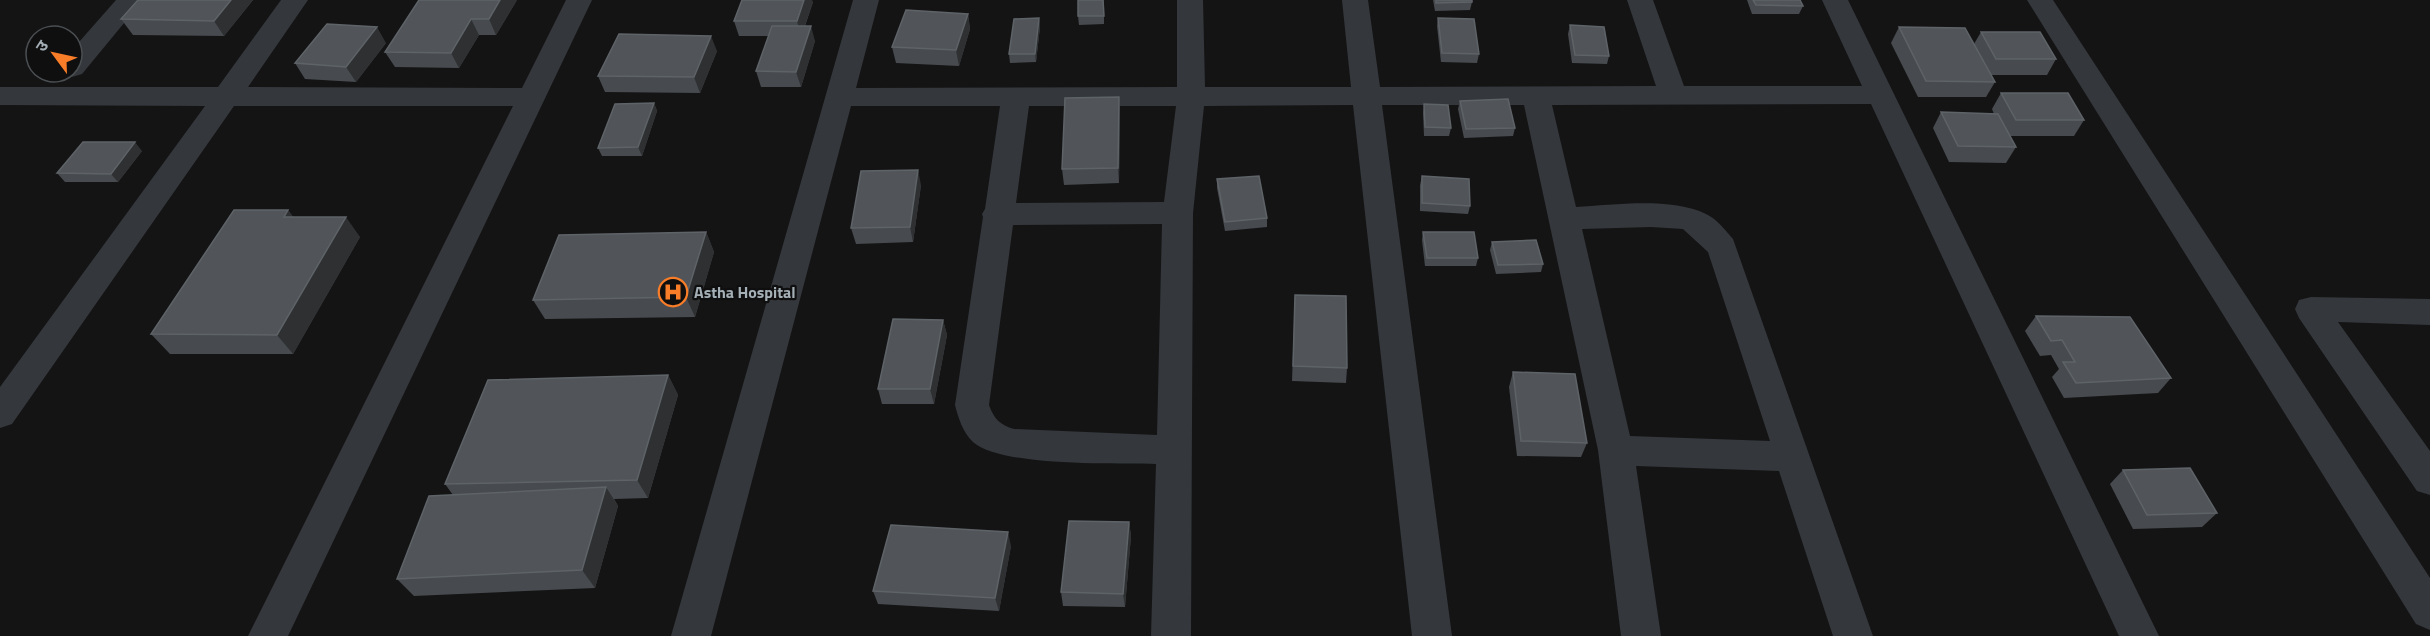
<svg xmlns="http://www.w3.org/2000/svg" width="2430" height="636" viewBox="0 0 2430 636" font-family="'Titillium Web','Noto Sans Devanagari',sans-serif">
	<rect width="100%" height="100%" fill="#141415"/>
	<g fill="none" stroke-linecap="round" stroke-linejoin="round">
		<!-- minor -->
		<g fill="#34373b" fill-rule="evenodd">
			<path d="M116,0H143L82,74L72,77L62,74L61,72H72V50Z"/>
			<path d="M281,0H308L248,87L522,88L566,0H592L288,636H248L513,106H234L12,424L0,428V387L205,106L0,105V87H218Z"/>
			<path d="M853,0H879L856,88L1177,87V0H1203L1205,87H1351L1342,0H1368L1380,87L1656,86L1627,0H1653L1684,86H1862L1822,0H1848L2159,636H2119L1871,104L1552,105L1576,207C1614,205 1671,197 1706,214C1717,219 1725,230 1733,239L1873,636H1833L1779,471L1636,466L1661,636H1621L1598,450L1524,105H1382L1452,636H1412L1353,105L1204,106L1193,213L1191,636H1151L1156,464C1116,463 1001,467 973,442C963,433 958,417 955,405L983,217L982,214L985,209L1000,106H851L711,636H671ZM1029,106H1176L1164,202L1016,203ZM1162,224L1157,435L1014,429C1000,425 994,419 989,405L1013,225ZM1651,227L1683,229L1708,252L1770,441L1630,436L1582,229Z"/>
			<path d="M2027,0H2053L2430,578V630L2416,624Z"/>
			<path d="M2311,297L2430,299V325L2338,322L2430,451V495L2417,491L2299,318L2295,309L2299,300Z"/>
		</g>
	</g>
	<!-- wall -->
	<g fill="#474a4e">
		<path d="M138,0H253L224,36L133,35L121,19Z"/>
		<path d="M517,0L496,35H479L459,68L395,67L385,52Z"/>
		<path d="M1104,0V24L1079,25L1078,16Z"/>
		<path d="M1433,0H1472V2L1470,10L1435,11Z"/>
		<path d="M1747,0H1800L1803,6L1799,14H1752Z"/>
		<path d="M813,2L805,26L815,41L801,87H761L756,71L769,36H739L734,21Z"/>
		<path d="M968,14L970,29L959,66L896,63L892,47Z"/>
		<path d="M1039,18L1040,27L1036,62L1010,63L1009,54Z"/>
		<path d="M1438,18L1479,54L1477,63L1441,62L1437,26Z"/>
		<path d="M1570,25L1609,56L1607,64L1572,63L1568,34Z"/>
		<path d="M1899,27L1974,44L1981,32L2056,59L2047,75H1991L1995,82L1986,97H1918L1891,43Z"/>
		<path d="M386,43L356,82L305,79L295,63Z"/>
		<path d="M717,51L700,93L605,92L598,76Z"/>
		<path d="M2001,93L2084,120L2074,136H2010L2016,147L2006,163L1949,162L1933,128L1941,112L1994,114L1992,109Z"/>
		<path d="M1119,97L1120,112L1119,183L1064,185L1062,169Z"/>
		<path d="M1460,101L1515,128L1513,136L1464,138L1458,109Z"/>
		<path d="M654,103L657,111L642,156H602L598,148Z"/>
		<path d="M1424,104L1451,128L1449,136H1424L1423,113Z"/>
		<path d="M142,151L118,182H65L57,173Z"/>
		<path d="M1422,176L1470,206L1468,214L1420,211V185Z"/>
		<path d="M1217,179L1267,218V227L1225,231L1217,188Z"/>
		<path d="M921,185L913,242L856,244L851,228Z"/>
		<path d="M288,210L293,217L360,237L293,354H170L151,334Z"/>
		<path d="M706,232L714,252L695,317L545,319L533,300Z"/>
		<path d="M1423,232L1478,258L1476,266H1425L1422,240Z"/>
		<path d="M1492,242L1543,264L1541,272L1496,274L1490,250Z"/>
		<path d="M1295,295L1347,368L1346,383L1292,381Z"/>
		<path d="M2036,316L2171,378L2158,393L2064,398L2052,377L2059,369L2051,355L2040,356L2025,331Z"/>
		<path d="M943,320L947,335L934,404H882L878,389Z"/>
		<path d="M1513,372L1587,443L1581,457L1517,456L1509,387Z"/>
		<path d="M668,375L678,395L648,498L614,499L618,506L595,588L414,596L397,579L453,495L445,484Z"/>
		<path d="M2123,470L2217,513L2202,527L2133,529L2110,484Z"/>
		<path d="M1129,522L1131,536L1125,607L1063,606L1061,592Z"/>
		<path d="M1011,546L999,611L878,604L873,591Z"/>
	</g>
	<!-- shaded-wall -->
	<g fill="#2e3032">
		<path d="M231,0H253L224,36L214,21Z"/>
		<path d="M500,0H517L496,35L489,19Z"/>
		<path d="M804,0H812L813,2L801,36L797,21Z"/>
		<path d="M968,14L970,29L959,66L956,50Z"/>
		<path d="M1039,18L1040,27L1036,62L1035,54Z"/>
		<path d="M471,19L479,35L459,68L451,53Z"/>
		<path d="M811,26L815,41L801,87L796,72Z"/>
		<path d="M377,27L386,43L356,82L346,67Z"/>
		<path d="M711,36L717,51L700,93L694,77Z"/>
		<path d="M1119,97L1120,112L1119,183L1118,168Z"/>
		<path d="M654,103L657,111L642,156L638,147Z"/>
		<path d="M135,142L142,151L118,182L111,174Z"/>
		<path d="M918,170L921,185L913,242L910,227Z"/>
		<path d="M288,210L303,230L284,217Z"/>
		<path d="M346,217L360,237L293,354L277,335Z"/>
		<path d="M706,232L714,252L695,317L686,297Z"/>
		<path d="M943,320L947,335L934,404L930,389Z"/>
		<path d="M668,375L678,395L648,498L637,480Z"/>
		<path d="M606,487L618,506L595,588L582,570Z"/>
		<path d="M1129,522L1131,536L1125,607L1123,594Z"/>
		<path d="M1008,532L1011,546L999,611L995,598Z"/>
	</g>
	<!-- building -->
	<g fill="#515559" stroke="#5e6368" stroke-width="1.5">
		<path d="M138,0H231L214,21L121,19Z"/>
		<path d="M419,0H500L489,19H471L451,53L385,52Z"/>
		<path d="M742,0H804L797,21H734Z"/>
		<path d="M1078,0H1103L1104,16H1078Z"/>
		<path d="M1436,0H1472V2L1436,3Z"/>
		<path d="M1753,0H1800L1803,6L1756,5Z"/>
		<path d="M906,10L968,14L956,50L892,47Z"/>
		<path d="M1039,18L1035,54H1009L1014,19Z"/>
		<path d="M1438,18L1474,19L1479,54L1442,53Z"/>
		<path d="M327,24L377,27L346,67L295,63Z"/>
		<path d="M1570,25L1604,27L1609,56L1575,55Z"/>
		<path d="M772,26H811L796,72L756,71Z"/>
		<path d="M1899,27L1965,28L1995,82L1926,81Z"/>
		<path d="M1981,32H2040L2056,59H1996Z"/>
		<path d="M619,34L711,36L694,77L598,76Z"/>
		<path d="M2001,93H2068L2084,120H2016Z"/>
		<path d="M1119,97L1118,168L1062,169L1065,98Z"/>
		<path d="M1508,99L1515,128L1466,129L1460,101Z"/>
		<path d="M654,103L638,147L598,148L615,104Z"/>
		<path d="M1424,104L1448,105L1451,128L1425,127Z"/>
		<path d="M1941,112L1998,114L2016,147L1958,146Z"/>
		<path d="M83,142H135L111,174L57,173Z"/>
		<path d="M918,170L910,227L851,228L861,171Z"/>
		<path d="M1259,176L1267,218L1225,222L1217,179Z"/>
		<path d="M1422,176L1469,179L1470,206L1422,203Z"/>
		<path d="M234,210H288L284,217H346L277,335L151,334Z"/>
		<path d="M706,232L686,297L533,300L559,235Z"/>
		<path d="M1423,232H1474L1478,258H1427Z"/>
		<path d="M1536,240L1543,264L1498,265L1492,242Z"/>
		<path d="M1295,295L1346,296L1347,368L1293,366Z"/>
		<path d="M2036,316L2130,317L2171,378L2076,383L2063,362H2075L2062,340L2051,341Z"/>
		<path d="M893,319L943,320L930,389H878Z"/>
		<path d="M1513,372L1575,374L1587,443L1521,441Z"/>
		<path d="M668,375L637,480L445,484L488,380Z"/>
		<path d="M2190,468L2217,513L2147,515L2123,470Z"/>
		<path d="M606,487L582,570L397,579L429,496Z"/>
		<path d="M1069,521L1129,522L1123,594L1061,592Z"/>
		<path d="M891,525L1008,532L995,598L873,591Z"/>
	</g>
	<!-- icons -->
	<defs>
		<g id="hospital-ring" transform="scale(1.5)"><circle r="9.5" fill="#0f0f10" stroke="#f87d29" stroke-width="1.5"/><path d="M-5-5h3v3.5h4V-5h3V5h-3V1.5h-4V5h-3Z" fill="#f87d29"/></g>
	</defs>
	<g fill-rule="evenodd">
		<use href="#hospital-ring" x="673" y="292"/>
	</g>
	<g text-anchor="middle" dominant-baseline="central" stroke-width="4.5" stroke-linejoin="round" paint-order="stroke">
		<!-- poi labels -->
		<g font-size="16" font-weight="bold" fill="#a5afb6" stroke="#0f0f10" text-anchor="start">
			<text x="694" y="292">Astha Hospital</text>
		</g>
	</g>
	<!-- north arrow -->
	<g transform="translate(54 54) rotate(303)"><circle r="28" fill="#0f0f10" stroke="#4b4f52" stroke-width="1.5"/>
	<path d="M0-4.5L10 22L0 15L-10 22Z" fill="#f87d29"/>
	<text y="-9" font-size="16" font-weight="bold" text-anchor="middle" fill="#a5afb6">उ</text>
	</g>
</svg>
